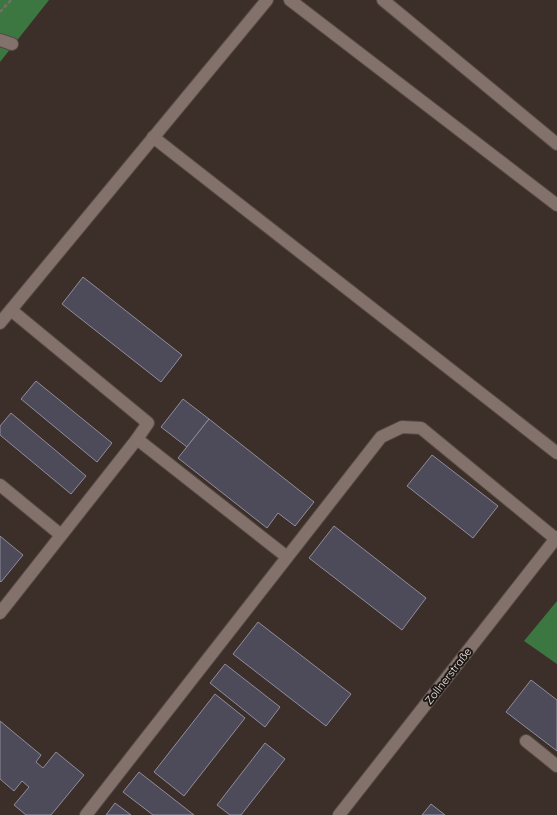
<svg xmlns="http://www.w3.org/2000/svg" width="557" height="815" font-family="Quicksand,sans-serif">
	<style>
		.forest { fill: #3c7742 }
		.building { fill: #4d4b59; stroke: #908d9d }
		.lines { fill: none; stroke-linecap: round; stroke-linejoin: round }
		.minor-casing { stroke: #564a45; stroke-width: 14 }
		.path { stroke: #796d67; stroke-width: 2.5; stroke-dasharray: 4 2; stroke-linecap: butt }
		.minor { stroke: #83726b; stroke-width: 12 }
		.labels { text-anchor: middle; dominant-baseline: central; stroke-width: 4; stroke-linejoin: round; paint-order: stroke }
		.street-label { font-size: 11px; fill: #f9efeb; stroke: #1e1815 }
	</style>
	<rect width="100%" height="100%" fill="#3c2e28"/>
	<g class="forest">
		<path d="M 0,0 L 49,0 L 0,62 Z"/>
		<path d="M 557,601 L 557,664 L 524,641 Z"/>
	</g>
	<g class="building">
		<path d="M 83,277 L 182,355 L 161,382 L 62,304 Z"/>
		<path d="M 36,381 L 112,443 L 97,462 L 21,399 Z"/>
		<path d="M 183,399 L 209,419 L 187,447 L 161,427 Z"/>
		<path d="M 11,413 L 86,476 L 71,494 L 0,435 L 0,426 Z"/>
		<path d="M 209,419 L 314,502 L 295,526 L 278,513 L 267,528 L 178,458 Z"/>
		<path d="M 432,455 L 498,506 L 473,538 L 407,486 Z"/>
		<path d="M 334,526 L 426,598 L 402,630 L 309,558 Z"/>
		<path d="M 0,536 L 23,555 L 1,582 L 0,581 Z"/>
		<path d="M 258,622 L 351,694 L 326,726 L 233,654 Z"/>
		<path d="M 225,664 L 280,707 L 265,727 L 210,683 Z"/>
		<path d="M 531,680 L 557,700 L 557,751 L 506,712 Z"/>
		<path d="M 215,694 L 245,718 L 184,796 L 154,772 Z"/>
		<path d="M 0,721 L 41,755 L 36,762 L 43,768 L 56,752 L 84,775 L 51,815 L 26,815 L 14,805 L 29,787 L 22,781 L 14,791 L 0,779 Z"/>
		<path d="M 265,743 L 285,759 L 241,815 L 230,815 L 217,805 Z"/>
		<path d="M 139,772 L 194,815 L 153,815 L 123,792 Z"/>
		<path d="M 115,803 L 131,815 L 106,815 Z"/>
		<path d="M 431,804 L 445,815 L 422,815 Z"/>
	</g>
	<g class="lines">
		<g class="minor-casing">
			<g id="minor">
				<path d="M 290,0 L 557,205"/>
				<path d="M 383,0 L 557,144"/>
				<path d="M 0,40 L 12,44"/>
				<path d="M 153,137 L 557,453"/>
				<path d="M 11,310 L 148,423 L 137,439"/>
				<path d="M 0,323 L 267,0"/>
				<path d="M 0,485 L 61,535"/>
				<path d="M 0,613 L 137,439 L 287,557"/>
				<path d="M 526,741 L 557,766"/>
				<path d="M 86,815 L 381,437 L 402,427 L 421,428 L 556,539"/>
				<path d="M 339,815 L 557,537"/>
			</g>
		</g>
		<path class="path" d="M 0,12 L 11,0"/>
		<use href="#minor" class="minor"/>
	</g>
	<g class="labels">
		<g class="street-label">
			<text transform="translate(448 676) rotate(-52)">Zollnerstraße</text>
		</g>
	</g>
</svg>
